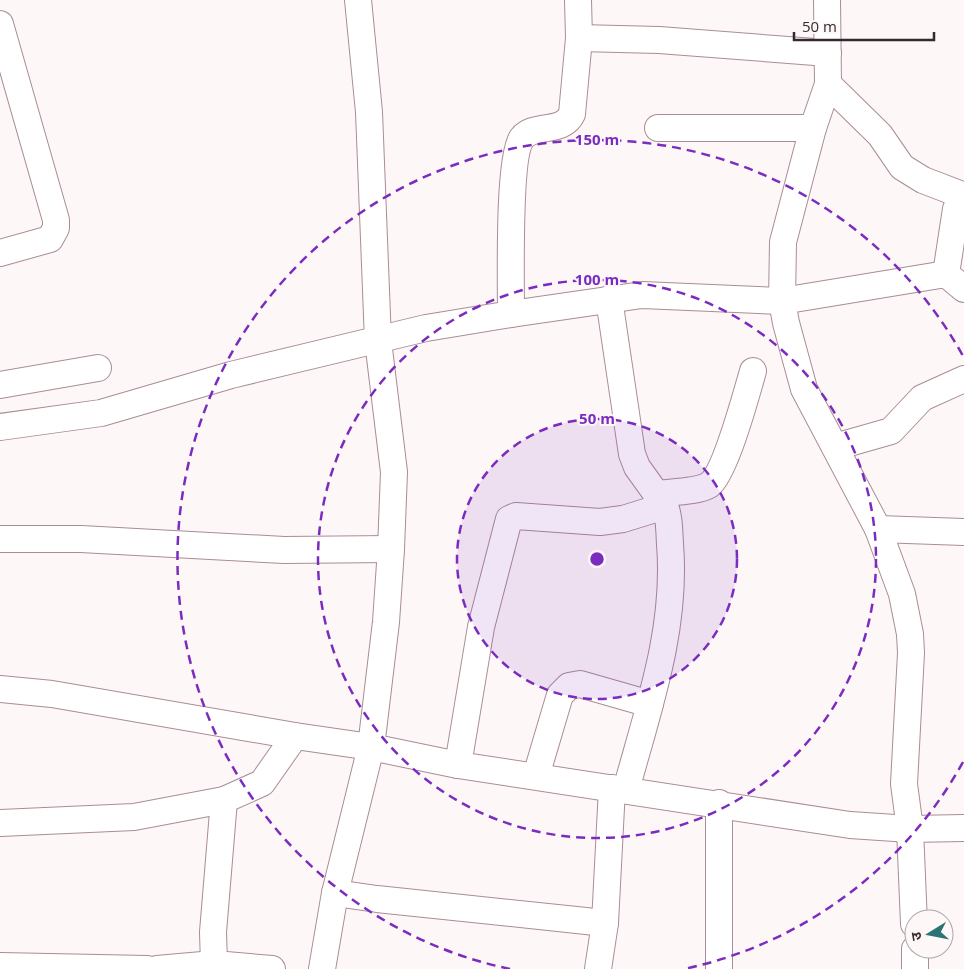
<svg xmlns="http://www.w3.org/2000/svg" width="964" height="969" font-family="'Open Sans','Noto Sans Devanagari',sans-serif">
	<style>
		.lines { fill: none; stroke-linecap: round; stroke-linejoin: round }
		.minor-casing { stroke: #a98d95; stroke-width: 28 }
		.minor { stroke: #fff; stroke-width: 26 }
		.ring { fill: none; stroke: #7b2cbf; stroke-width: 2.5; stroke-dasharray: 9 6 }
		.centre { fill: #7b2cbf; stroke: #fdf7f8; stroke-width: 2.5 }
		.ring-label { font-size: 15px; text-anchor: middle; font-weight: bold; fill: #7b2cbf; stroke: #fdf7f8; stroke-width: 4; stroke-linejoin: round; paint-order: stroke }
	</style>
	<rect width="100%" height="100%" fill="#fdf7f8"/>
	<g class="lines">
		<g class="minor-casing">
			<g id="minor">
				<path d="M 827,0 L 828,84 L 813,128 L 783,242 L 782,301 L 786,323 L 804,389 L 878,529 L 902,594 L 910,634 L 911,653 L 904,784 L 910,829 L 914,924"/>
				<path d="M 0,24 L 56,220 L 56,228 L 50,239 L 0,253"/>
				<path d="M 579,38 L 659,40 L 828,53"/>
				<path d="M 828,84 L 880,135 L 902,167 L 923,180 L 962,195 L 956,209 L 946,274 L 964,289"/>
				<path d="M 658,128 L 813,128"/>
				<path d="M 609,299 L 632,454 L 637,467 L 665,506"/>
				<path d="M 511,314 C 511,284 508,156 522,138 C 534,123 563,134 572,114 L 579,38 L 578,0"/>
				<path d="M 0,385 L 98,368"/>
				<path d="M 0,427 L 101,413 L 231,375 L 426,328 L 511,314 L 642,295 L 782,301 L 946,274"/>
				<path d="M 835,447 L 891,431 L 922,398 L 964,379"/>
				<path d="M 656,494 C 669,492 698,492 709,485 C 725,474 747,392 753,371"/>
				<path d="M 878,529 L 964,532"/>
				<path d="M 0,539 L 81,539 L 284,550 L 391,549"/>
				<path d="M 0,689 L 52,694 L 295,736 L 371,747 L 458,765 L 850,825 L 910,829 L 964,828"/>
				<path d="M 458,765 L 481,627 L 509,519 L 516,516 L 600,522 L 623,519 L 665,506 C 670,518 669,531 670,544 C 677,629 648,709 626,790"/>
				<path d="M 536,776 L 560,695 L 569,686 L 580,684 L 650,704"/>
				<path d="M 0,823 L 134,817 L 224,800 L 262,783 L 295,736"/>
				<path d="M 335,893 L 377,899 L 605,923"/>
				<path d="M 915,949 L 915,969"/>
				<path d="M 214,964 L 213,932 L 224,800"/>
				<path d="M 0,966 L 147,969"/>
				<path d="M 157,969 L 214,964 L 272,969"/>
				<path d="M 322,969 L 335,893 L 371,747 L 386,622 L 391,549 L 394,472 L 378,341 L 369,112 L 358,0"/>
				<path d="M 598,969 L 605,923 L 612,788"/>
				<path d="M 719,969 L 719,803"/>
			</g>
		</g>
		<use href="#minor" class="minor"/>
	</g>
	<circle cx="597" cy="559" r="140" fill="#7b2cbf" fill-opacity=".12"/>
	<g class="ring">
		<circle cx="597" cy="559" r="140"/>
		<circle cx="597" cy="559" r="279"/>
		<path d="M963 762A419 419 0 0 1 684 969M510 969A419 419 0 1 1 963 356"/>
	</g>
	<circle cx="597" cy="559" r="8" class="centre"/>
	<g class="ring-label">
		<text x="597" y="145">150 m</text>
		<text x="597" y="285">100 m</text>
		<text x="597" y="424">50 m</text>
	</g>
	<g transform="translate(929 934) rotate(260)"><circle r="24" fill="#fdf7f8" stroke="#ada5a7"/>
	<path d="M0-4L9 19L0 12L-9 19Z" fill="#2a7473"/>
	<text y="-8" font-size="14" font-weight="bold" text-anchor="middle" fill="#35292d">उ</text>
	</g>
	<path d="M794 32v8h140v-8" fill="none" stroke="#35292d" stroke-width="2.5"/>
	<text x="802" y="32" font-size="15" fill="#35292d" stroke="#fdf7f8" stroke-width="4" paint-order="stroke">50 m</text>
</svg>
